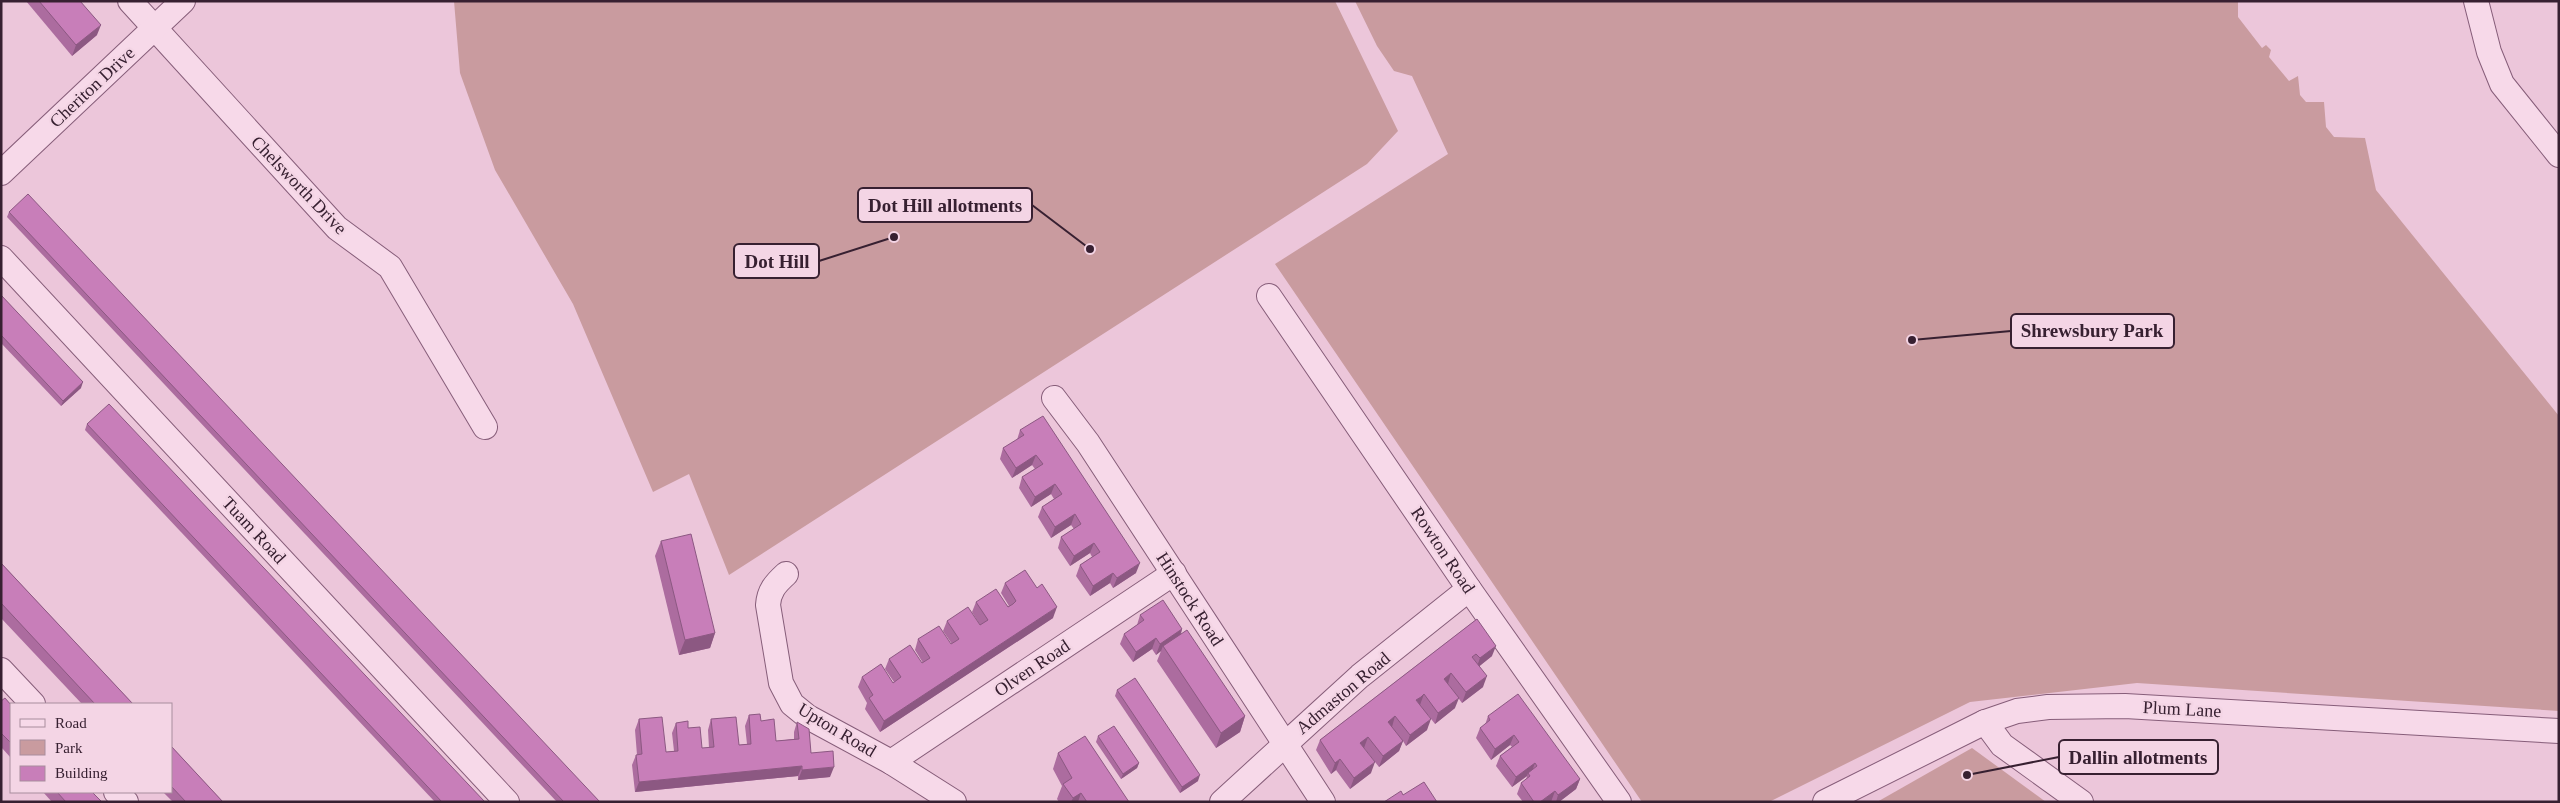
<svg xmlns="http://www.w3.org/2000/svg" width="2560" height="803" font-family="Georgia,serif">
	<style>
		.green { fill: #c99b9f }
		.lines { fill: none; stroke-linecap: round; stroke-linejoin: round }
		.minor-casing { stroke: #865d79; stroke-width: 26 }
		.minor { stroke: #f7d9e9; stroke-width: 24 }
		.wall { fill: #ac6c9f }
		.shaded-wall { fill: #8c5882 }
		.building { fill: #c87eb9; stroke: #8c5882 }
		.labels { text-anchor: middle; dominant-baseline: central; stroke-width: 5; stroke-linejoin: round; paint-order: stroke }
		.street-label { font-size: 18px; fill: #372031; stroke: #f4d5e5 }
		.leader { fill: none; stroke: #372031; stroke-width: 2 }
		.callout-dot { fill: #372031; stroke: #f4d5e5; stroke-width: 2 }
		.callout { fill: #f4d5e5; stroke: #372031; stroke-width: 2 }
		.callout-label { font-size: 19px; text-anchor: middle; font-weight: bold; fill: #372031 }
	</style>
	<rect width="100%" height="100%" fill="#ecc6da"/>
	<g class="green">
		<path d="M 454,1 L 1335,1 L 1398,131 L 1367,164 L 729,575 L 689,474 L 653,492 L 573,304 L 495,170 L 460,73 Z"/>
		<path d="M 1355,1 L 2238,1 L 2238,17 L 2262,48 L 2266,45 L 2271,50 L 2269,57 L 2289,81 L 2298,76 L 2300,95 L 2306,102 L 2324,102 L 2326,127 L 2334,137 L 2365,138 L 2376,190 L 2559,416 L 2559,711 L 2137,683 L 1970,702 L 1769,802 L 1642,802 L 1275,264 L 1448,154 L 1412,76 L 1394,71 L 1377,46 Z"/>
		<path d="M 1972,748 L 2046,802 L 1877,802 Z"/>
	</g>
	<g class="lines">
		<g class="minor-casing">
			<g id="minor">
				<path d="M 130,1 L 337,228 L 390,267 L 485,427"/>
				<path d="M 2476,1 L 2489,52 L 2502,84 L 2559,155"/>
				<path d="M 1,173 L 183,1"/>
				<path d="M 1,258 L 507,802"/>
				<path d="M 1269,296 L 1469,589 L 1619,802"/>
				<path d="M 1054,398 L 1088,443 L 1323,802"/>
				<path d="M 786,574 C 775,584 769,591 768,605 L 781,683 L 792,704 L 808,717 L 891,762 L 954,802"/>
				<path d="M 1,670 L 33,704"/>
				<path d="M 1985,722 L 2002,745 L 2081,802"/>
				<path d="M 891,762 L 1174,573"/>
				<path d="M 116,792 L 126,802"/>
				<path d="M 1222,802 L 1360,676 L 1469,589"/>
				<path d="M 1825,802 L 1985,722 L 2017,711 L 2048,707 L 2125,706 L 2559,731"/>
			</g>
		</g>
		<use href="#minor" class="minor"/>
	</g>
	<g class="wall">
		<path d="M 26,1 L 80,1 L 97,35 L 72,56 Z"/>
		<path d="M 9,212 L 600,802 L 557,802 L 7,217 Z"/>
		<path d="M 1,295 L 81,388 L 61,406 L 1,343 Z"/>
		<path d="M 87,424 L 485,802 L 435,802 L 85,430 Z"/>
		<path d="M 1020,430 L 1136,573 L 1113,588 L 1110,583 L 1090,596 L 1076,576 L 1080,565 L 1092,557 L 1090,553 L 1070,566 L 1058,548 L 1061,537 L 1074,529 L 1071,525 L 1051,538 L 1038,517 L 1042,507 L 1054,499 L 1051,494 L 1031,507 L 1019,488 L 1022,477 L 1035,469 L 1032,465 L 1012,478 L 1000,459 L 1003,448 L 1017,440 Z"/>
		<path d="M 661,541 L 715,633 L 710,648 L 679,655 L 655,556 Z"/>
		<path d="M 1,563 L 133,704 L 82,704 L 1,618 Z"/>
		<path d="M 1005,583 L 1053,618 L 880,732 L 865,709 L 867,703 L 858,687 L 862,677 L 893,683 L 894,682 L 885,669 L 889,659 L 922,663 L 923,663 L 915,650 L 918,639 L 951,644 L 952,644 L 943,631 L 947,621 L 980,625 L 972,612 L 976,602 L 1009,606 L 1001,593 Z"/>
		<path d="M 1140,615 L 1182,629 L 1181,634 L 1245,716 L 1240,732 L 1216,748 L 1157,661 L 1161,651 L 1156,655 L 1152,649 L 1133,662 L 1120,644 L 1124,634 L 1137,625 Z"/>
		<path d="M 1477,619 L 1492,656 L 1479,666 L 1483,687 L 1462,703 L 1448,684 L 1455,708 L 1435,724 L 1428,715 L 1427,730 L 1406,746 L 1403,741 L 1399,751 L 1379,767 L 1364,748 L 1371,773 L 1350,789 L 1336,770 L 1331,774 L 1316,750 L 1320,740 Z"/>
		<path d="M 1117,690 L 1198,781 L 1180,793 L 1115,696 Z"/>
		<path d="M 1,701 L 11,705 L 11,758 L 1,747 Z"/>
		<path d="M 749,715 L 761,721 L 776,741 L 794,739 L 794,732 L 797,722 L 811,753 L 830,777 L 798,780 L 798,776 L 635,792 L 632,765 L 636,755 L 637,755 L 635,730 L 639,719 L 666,752 L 674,751 L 672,733 L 676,723 L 688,728 L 702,748 L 709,748 L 708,730 L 711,719 L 739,745 L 747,744 L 745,726 Z"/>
		<path d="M 1488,716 L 1580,779 L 1576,789 L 1559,802 L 1523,802 L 1517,794 L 1521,783 L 1526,780 L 1527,776 L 1512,787 L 1496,766 L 1500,756 L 1512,747 L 1510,745 L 1491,760 L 1476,738 L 1480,728 L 1485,725 Z"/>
		<path d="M 1098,736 L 1139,763 L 1137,768 L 1121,779 L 1096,742 Z"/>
		<path d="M 171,746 L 223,802 L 173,802 L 163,792 L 171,792 Z"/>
		<path d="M 1058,753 L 1129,802 L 1059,802 L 1057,799 L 1062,786 L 1053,769 Z"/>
		<path d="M 43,792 L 92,792 L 102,802 L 52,802 Z"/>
	</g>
	<g class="shaded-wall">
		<path d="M 101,25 L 97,35 L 72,56 L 76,45 Z"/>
		<path d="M 83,382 L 81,388 L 61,406 L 63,401 Z"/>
		<path d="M 1036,455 L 1032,465 L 1012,478 L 1016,468 Z"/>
		<path d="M 1055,484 L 1051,494 L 1031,507 L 1035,497 Z"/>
		<path d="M 1075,514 L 1071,525 L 1051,538 L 1055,527 Z"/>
		<path d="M 1094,543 L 1090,553 L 1070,566 L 1074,556 Z"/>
		<path d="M 1140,563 L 1136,573 L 1113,588 L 1117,578 Z"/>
		<path d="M 1113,573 L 1110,583 L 1090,596 L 1093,586 Z"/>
		<path d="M 1057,607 L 1053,618 L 880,732 L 884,721 Z"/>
		<path d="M 1182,629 L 1179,639 L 1163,646 L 1161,651 L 1156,655 L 1160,644 Z"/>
		<path d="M 715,633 L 710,648 L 679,655 L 685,640 Z"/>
		<path d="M 1156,638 L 1152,649 L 1133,662 L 1136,652 Z"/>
		<path d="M 1496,646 L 1492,656 L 1476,669 L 1480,658 Z"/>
		<path d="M 1451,673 L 1448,684 L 1444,679 Z"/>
		<path d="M 1487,676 L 1483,687 L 1462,703 L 1466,692 Z"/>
		<path d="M 1424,694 L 1420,705 L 1416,700 Z"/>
		<path d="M 1459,698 L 1455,708 L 1435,724 L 1438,713 Z"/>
		<path d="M 1245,716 L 1240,732 L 1216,748 L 1221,733 Z"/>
		<path d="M 1395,716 L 1392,727 L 1388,722 Z"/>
		<path d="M 1431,719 L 1427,730 L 1406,746 L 1410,735 Z"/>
		<path d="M 1514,735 L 1510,745 L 1491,760 L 1495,749 Z"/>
		<path d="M 1368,737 L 1364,748 L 1360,743 Z"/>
		<path d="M 1403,741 L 1399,751 L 1379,767 L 1383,756 Z"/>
		<path d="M 1340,759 L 1336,770 L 1331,774 L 1335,763 Z"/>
		<path d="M 1375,762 L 1371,773 L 1350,789 L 1354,778 Z"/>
		<path d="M 1139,763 L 1137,768 L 1121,779 L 1123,774 Z"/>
		<path d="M 1535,763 L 1531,774 L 1528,773 L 1527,776 L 1512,787 L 1516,777 Z"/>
		<path d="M 802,766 L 798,776 L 635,792 L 639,782 Z"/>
		<path d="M 834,767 L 830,777 L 798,780 L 802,770 Z"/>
		<path d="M 1200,775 L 1198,781 L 1180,793 L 1182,787 Z"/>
		<path d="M 1580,779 L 1576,789 L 1559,802 L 1556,802 L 1558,795 Z"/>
		<path d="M 1555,791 L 1551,802 L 1540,802 Z"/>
		<path d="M 1081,793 L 1078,802 L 1071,802 L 1073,798 Z"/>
	</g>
	<g class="building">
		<path d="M 39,1 L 80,1 L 101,25 L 76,45 Z"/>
		<path d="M 28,194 L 600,802 L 564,802 L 9,212 Z"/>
		<path d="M 1,295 L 83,382 L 63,401 L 1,335 Z"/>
		<path d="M 109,404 L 485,802 L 442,802 L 87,424 Z"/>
		<path d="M 1043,416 L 1140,563 L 1117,578 L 1113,573 L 1093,586 L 1080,565 L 1100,552 L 1094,543 L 1074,556 L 1061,537 L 1081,524 L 1075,514 L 1055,527 L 1042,507 L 1062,494 L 1055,484 L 1035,497 L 1022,477 L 1043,464 L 1036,455 L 1016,468 L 1003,448 L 1024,435 L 1020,430 Z"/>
		<path d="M 691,534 L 715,633 L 685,640 L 661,541 Z"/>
		<path d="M 1,563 L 133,704 L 95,704 L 1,603 Z"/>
		<path d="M 1025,570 L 1037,588 L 1042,584 L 1057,607 L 884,721 L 869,698 L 873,695 L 862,677 L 881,664 L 893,683 L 901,677 L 889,659 L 910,645 L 922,663 L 930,658 L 918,639 L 939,626 L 951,644 L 956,641 L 959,639 L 947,621 L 968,607 L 980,625 L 988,620 L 976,602 L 996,589 L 1008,607 L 1013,604 L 1016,601 L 1005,583 Z"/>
		<path d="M 1163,600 L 1182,629 L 1160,644 L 1156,638 L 1136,652 L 1124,634 L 1144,620 L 1140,615 Z"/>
		<path d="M 1477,619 L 1496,646 L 1480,658 L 1476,654 L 1472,657 L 1487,676 L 1466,692 L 1451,673 L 1444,679 L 1459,698 L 1438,713 L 1424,694 L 1421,697 L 1416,700 L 1431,719 L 1410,735 L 1395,716 L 1388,722 L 1403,741 L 1383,756 L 1368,737 L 1360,743 L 1375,762 L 1354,778 L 1340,759 L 1335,763 L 1320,740 Z"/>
		<path d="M 1187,630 L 1245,716 L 1221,733 L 1163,646 Z"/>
		<path d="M 1135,678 L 1200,775 L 1182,787 L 1117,690 Z"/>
		<path d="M 1518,694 L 1580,779 L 1558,795 L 1555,791 L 1540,802 L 1534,802 L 1521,783 L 1530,776 L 1528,773 L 1537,766 L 1535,763 L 1516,777 L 1500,756 L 1519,742 L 1514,735 L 1495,749 L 1480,728 L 1490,720 L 1488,716 Z"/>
		<path d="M 5,698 L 11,705 L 11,743 L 1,733 L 1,701 Z"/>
		<path d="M 760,714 L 761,721 L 774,719 L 776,741 L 799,739 L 797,722 L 809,729 L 811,753 L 833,751 L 834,767 L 802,770 L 802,766 L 639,782 L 636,755 L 642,754 L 639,719 L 662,717 L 666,752 L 678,751 L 676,723 L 688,721 L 688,728 L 700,727 L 702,748 L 714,747 L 711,719 L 736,717 L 739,745 L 751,744 L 749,715 Z"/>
		<path d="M 1114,726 L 1139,763 L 1123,774 L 1098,736 Z"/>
		<path d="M 1085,736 L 1129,802 L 1087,802 L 1081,793 L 1073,798 L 1063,784 L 1072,778 L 1058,753 Z"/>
		<path d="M 171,746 L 223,802 L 186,802 L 171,786 Z"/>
		<path d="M 1424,782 L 1437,802 L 1384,802 L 1401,791 L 1403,795 Z"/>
		<path d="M 57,792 L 92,792 L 102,802 L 66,802 Z"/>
	</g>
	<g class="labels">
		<g class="street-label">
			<text transform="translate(92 87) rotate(-43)">Cheriton Drive</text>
			<text transform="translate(299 185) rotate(46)">Chelsworth Drive</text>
			<text transform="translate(254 530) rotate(47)">Tuam Road</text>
			<text transform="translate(1443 550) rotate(56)">Rowton Road</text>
			<text transform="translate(1190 599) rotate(57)">Hinstock Road</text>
			<text transform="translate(1032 668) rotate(-34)">Olven Road</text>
			<text transform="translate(1343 693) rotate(-40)">Admaston Road</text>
			<text transform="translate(2182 709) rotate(3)">Plum Lane</text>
			<text transform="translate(837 730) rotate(31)">Upton Road</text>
		</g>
	</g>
	<path class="leader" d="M1090 249L1032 205M894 237L819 261M1912 340L2011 331M1967 775L2059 757"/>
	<g class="callout-dot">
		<circle cx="1090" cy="249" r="5"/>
		<circle cx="894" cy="237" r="5"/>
		<circle cx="1912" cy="340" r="5"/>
		<circle cx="1967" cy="775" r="5"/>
	</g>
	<g class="callout">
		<rect x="858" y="188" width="174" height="34" rx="5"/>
		<rect x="734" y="244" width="85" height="34" rx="5"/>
		<rect x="2011" y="314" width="163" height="34" rx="5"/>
		<rect x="2059" y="740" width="159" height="34" rx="5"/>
	</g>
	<g class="callout-label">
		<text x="945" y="212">Dot Hill allotments</text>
		<text x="777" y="268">Dot Hill</text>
		<text x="2092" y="337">Shrewsbury Park</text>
		<text x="2138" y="764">Dallin allotments</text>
	</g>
	<rect width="2560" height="803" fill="none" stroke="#372031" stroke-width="5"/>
	<rect x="10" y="703" width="162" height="90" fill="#f4d5e5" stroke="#a88d9d"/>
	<rect x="20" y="719" width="25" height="8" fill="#f7d9e9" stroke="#a88d9d"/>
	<text x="55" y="728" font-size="15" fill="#372031">Road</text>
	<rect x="20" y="740" width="25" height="15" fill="#c99b9f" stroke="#a88d9d"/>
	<text x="55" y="753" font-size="15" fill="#372031">Park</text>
	<rect x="20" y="766" width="25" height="15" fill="#c87eb9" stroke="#a88d9d"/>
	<text x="55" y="778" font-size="15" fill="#372031">Building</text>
</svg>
